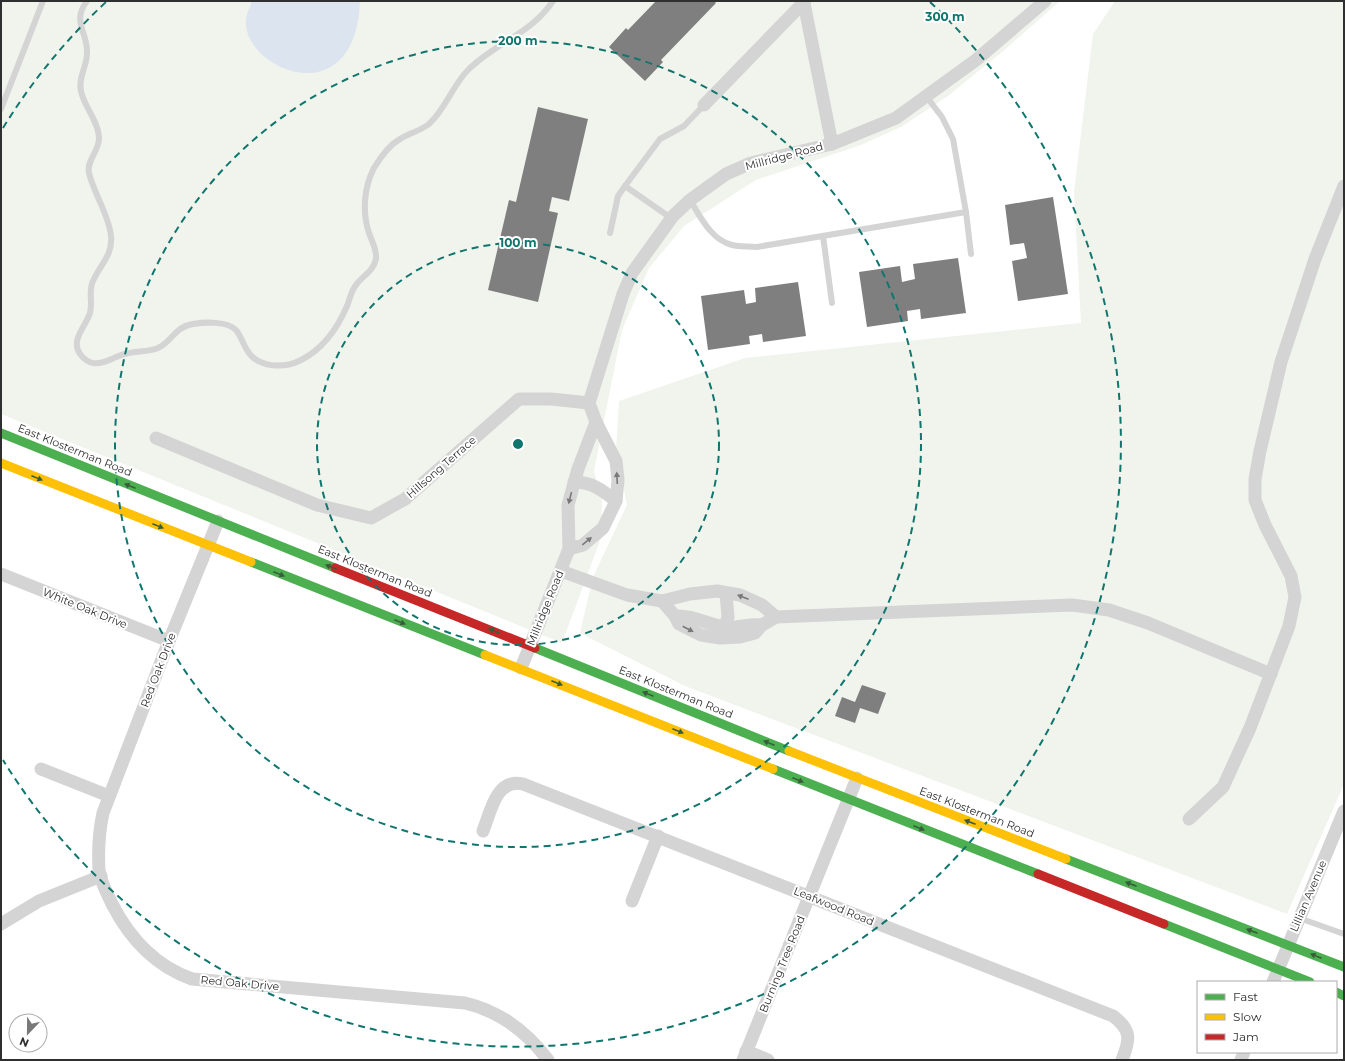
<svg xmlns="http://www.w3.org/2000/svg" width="1345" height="1061" font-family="Montserrat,sans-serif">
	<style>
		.green { fill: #f0f4ed }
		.water { fill: #dce4ef }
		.building { fill: #7f7f7f }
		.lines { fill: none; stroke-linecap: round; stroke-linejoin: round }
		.lane { stroke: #d4d4d4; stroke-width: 6 }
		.street { stroke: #d4d4d4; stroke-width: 13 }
		.fast { stroke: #4caf50; stroke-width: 9 }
		.slow { stroke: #ffc107; stroke-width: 9 }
		.jam { stroke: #c62828; stroke-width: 9 }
		.oneway { fill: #395c3b }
		.oneway2 { fill: #797979 }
		.ring { fill: none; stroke: #0f766e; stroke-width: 2; stroke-dasharray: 7 5 }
		.labels { text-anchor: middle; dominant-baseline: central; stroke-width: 4; stroke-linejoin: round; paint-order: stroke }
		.street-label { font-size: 11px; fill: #2f2f2f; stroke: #fff }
		.centre { fill: #0f766e; stroke: #fff; stroke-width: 2 }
		.ring-label { font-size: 12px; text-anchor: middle; font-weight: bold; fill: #0f766e; stroke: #fff; stroke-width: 4; stroke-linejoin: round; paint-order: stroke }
	</style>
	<rect width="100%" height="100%" fill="#fff"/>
	<g class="green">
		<path d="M 1,1 L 1060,1 L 1002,52 L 948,96 L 901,127 L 861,145 L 756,180 L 684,226 L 649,268 L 622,330 L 594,471 L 602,499 L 601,538 L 562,643 L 1,414 Z"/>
		<path d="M 1115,1 L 1344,1 L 1344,784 L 1287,914 L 685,686 L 580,633 L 593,577 L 627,505 L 616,450 L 619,401 L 745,358 L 1081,323 L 1074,192 L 1093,34 Z"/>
	</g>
	<path class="water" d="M 252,1 L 360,1 C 355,127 224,60 249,9 C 251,6 250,4 252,1 Z"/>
	<g class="building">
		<path d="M 656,1 L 714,1 L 716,3 L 661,60 L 663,62 L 645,81 L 609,47 L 626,28 L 628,30 Z"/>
		<path d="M 538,107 L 588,119 L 569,201 L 552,197 L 549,211 L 558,213 L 538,302 L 488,290 L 509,200 L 516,202 Z"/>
		<path d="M 1053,197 L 1068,294 L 1018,301 L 1012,261 L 1027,258 L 1024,243 L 1010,245 L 1005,205 Z"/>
		<path d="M 958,258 L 966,313 L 921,319 L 920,309 L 907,311 L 908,321 L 867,327 L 859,272 L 900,266 L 902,282 L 915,279 L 913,264 Z"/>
		<path d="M 798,282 L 806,336 L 763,342 L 762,334 L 749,336 L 750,344 L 708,350 L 701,296 L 744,290 L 746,304 L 756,302 L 755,288 Z"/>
		<path d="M 862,685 L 886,693 L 878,714 L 860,708 L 855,723 L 835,716 L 842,697 L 855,702 Z"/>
	</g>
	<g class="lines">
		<g class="lane">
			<path d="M 87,1 C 71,22 88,32 87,53 C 87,67 78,77 81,91 C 84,107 98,120 99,137 C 100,150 86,161 89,173 C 94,194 109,215 111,236 C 113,255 100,265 93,281 C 88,291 93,302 90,313 C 86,326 70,340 80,354 C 83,358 88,362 93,363 C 104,365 115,356 125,354 C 136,351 148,352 158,348 C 173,341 174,327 193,324 C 205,322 227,321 236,330 C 241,336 243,344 247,350 C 257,368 284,369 301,360 C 323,349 338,327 347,306 C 350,299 351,291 356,285 C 362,276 373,272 376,259 C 377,249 372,242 369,233 C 362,212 364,187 374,168 C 380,158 389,145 400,139 C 410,133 420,131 429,124 C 446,109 452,86 468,70 C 496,42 530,35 553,1"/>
			<path d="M 1,109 L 43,1"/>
			<path d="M 625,186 L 660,139 L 684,126 L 704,105"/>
			<path d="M 690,200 C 700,216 711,240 732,245 C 739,247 749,246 757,247 L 966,212 L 953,139 L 942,117 L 926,96"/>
			<path d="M 966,212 L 971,254"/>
			<path d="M 610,233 L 618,196 L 625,186 L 671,218"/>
			<path d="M 823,236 L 832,303"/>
			<path d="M 1299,918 L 1344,934"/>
		</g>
		<g class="street">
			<path d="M 804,3 L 832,144"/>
			<path d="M 704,105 L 805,1"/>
			<path d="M 156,438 L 317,505 L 371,518 L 405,499 L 519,399 L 551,399 L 589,403"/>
			<path d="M 574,482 C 592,482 602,490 616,501"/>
			<path d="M 218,521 L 169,641 L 103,813 C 99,831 98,851 99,870 C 101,883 107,893 112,904 C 130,939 155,966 192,979 L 465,1003 C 499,1011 527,1032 548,1060"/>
			<path d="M 569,549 L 583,545 L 603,528 L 616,501 L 618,480 L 616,461 L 596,422 L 589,403 L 623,294 L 632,273 L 673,216 L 690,200 L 726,174 L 751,163 L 832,144 L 896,118 L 976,60 L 1045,1"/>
			<path d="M 561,571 L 627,595 L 662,601 L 690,594 L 717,591 L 740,595 L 762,605 L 776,617"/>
			<path d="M 1,574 L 169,641"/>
			<path d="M 662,601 L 675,616 L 679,624 L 701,635 L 720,638 L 740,637 L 755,633 L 762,625 L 776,617 L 1072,605 L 1109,610 L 1148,623 L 1271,674"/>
			<path d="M 675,616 C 692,615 707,624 724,627 C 737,629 749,623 762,625"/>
			<path d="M 722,635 L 728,617 L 726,593"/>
			<path d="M 521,668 L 569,549 L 568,505 L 578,469 L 596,422"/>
			<path d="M 41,769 L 109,796"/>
			<path d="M 1189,819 L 1223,787 L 1250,728 L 1289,626 L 1295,597 L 1291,576 L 1265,525 L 1255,500 L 1255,479 L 1260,451 L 1281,362 L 1315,259 L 1344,186"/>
			<path d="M 483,831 C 491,811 496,778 523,784 L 1113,1016 C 1132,1030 1130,1040 1122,1060"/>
			<path d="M 632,901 L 658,836"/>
			<path d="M 1,924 L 39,901 L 101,876"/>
			<path d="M 1273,982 L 1344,811"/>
			<path d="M 746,1051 L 768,1060"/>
			<path d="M 743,1060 L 857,778"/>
			<path d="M 1241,1060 L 1244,1052"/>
		</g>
		<g class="fast">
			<path d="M 1,433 L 335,568"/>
			<path d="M 251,562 L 485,655"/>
			<path d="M 535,648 L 789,751"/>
			<path d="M 773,769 L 1038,874"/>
			<path d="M 1066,859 L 1344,967"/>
			<path d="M 1164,924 L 1310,982"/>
			<path d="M 1336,992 L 1344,996"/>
		</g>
		<g class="slow">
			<path d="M 1,463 L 251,562"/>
			<path d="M 485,655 L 773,769"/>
			<path d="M 789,751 L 1066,859"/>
		</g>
		<g class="jam">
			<path d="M 335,568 L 535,648"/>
			<path d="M 1038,874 L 1164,924"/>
		</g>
	</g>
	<defs><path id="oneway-solid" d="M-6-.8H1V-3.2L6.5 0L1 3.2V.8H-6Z"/></defs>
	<g class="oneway">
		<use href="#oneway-solid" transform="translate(37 478) rotate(22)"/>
		<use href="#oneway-solid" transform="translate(130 486) rotate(-158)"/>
		<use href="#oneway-solid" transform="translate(158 526) rotate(22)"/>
		<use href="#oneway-solid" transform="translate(331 567) rotate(-158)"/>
		<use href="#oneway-solid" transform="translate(279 574) rotate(22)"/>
		<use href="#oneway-solid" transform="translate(400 622) rotate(22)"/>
		<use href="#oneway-solid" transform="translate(494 631) rotate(-158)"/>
		<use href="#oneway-solid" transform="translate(557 683) rotate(22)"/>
		<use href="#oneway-solid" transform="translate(648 694) rotate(-158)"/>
		<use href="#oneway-solid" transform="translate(678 731) rotate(22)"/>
		<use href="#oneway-solid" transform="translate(769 743) rotate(-158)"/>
		<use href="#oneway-solid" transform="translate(798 780) rotate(22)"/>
		<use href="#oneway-solid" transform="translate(970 822) rotate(-159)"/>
		<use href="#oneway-solid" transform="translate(919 828) rotate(22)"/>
		<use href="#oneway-solid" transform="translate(1131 884) rotate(-159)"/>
		<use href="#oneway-solid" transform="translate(1252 931) rotate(-159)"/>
		<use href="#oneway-solid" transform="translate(1316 956) rotate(-158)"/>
	</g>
	<g class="oneway2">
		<use href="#oneway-solid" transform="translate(617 478) rotate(-93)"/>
		<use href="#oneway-solid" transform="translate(570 498) rotate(104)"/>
		<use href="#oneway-solid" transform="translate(587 541) rotate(-39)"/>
		<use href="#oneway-solid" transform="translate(743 597) rotate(-159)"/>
		<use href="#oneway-solid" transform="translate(688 629) rotate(28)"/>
	</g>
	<g class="ring">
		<circle cx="518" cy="444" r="201"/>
		<circle cx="518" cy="444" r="403"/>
		<path d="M3 128A604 604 0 0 1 106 2M930 2A604 604 0 1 1 3 760"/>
	</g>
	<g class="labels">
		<g class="street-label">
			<text transform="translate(784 156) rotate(-15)">Millridge Road</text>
			<text transform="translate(75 450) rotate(22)">East Klosterman Road</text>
			<text transform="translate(441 467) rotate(-41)">Hillsong Terrace</text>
			<text transform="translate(375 571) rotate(22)">East Klosterman Road</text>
			<text transform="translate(85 608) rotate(22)">White Oak Drive</text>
			<text transform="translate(545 608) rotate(-68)">Millridge Road</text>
			<text transform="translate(158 670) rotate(-69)">Red Oak Drive</text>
			<text transform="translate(676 692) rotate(22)">East Klosterman Road</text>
			<text transform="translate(977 812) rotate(21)">East Klosterman Road</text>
			<text transform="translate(1308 896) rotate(-67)">Lillian Avenue</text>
			<text transform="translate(834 906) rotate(22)">Leafwood Road</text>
			<text transform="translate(782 964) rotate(-68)">Burning Tree Road</text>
			<text transform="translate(240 983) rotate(5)">Red Oak Drive</text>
		</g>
	</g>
	<circle cx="518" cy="444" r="6" class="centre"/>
	<g class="ring-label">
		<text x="945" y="21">300 m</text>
		<text x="518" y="45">200 m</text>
		<text x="518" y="247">100 m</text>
	</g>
	<rect width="1345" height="1061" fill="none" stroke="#2f2f2f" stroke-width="4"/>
	<rect x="1197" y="981" width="140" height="72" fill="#ffffff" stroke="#acacac"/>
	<rect x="1205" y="994" width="20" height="6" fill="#4caf50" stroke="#acacac"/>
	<text x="1233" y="1001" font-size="12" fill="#2f2f2f">Fast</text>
	<rect x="1205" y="1014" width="20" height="6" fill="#ffc107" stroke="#acacac"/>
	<text x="1233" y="1021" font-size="12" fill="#2f2f2f">Slow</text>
	<rect x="1205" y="1034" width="20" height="6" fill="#c62828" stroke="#acacac"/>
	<text x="1233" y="1041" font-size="12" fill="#2f2f2f">Jam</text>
	<g transform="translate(28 1033) rotate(202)"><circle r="19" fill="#ffffff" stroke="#acacac"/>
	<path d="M0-3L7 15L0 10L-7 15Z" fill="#787878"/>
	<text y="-6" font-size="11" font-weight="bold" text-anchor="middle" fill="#2f2f2f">N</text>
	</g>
</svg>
